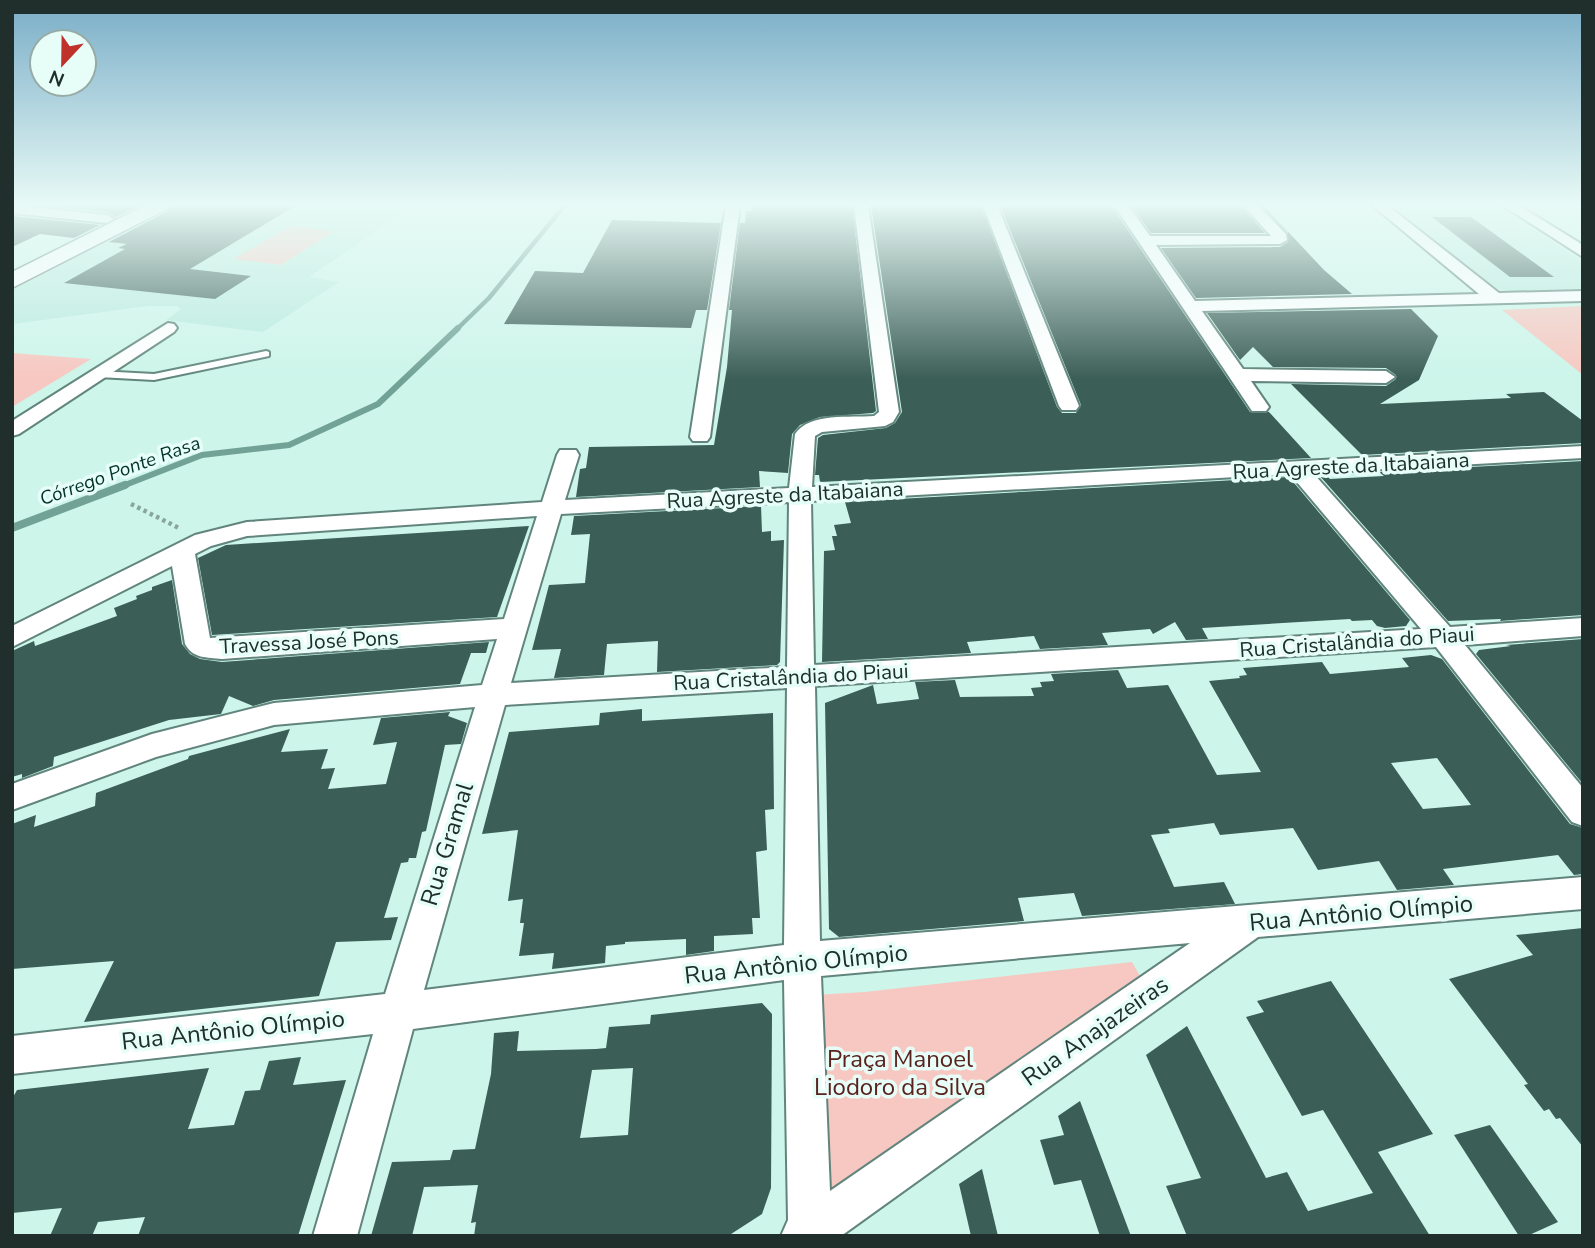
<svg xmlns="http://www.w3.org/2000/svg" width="1595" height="1248" font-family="'Nunito Sans',sans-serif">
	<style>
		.built { fill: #baebde }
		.green { fill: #f7c8c1 }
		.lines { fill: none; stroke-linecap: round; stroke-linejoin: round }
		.stream-far2 { stroke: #72a296; stroke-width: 4.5 }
		.stream-far1 { stroke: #72a296; stroke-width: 6 }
		.stream { stroke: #72a296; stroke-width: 8 }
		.building { fill: #3b5e56; fill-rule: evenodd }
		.lane-casing { stroke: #61857c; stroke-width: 4 }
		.street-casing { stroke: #61857c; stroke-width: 4 }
		.secondary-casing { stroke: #61857c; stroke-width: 3 }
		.path { stroke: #88a69e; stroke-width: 4.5; stroke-dasharray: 3.5 3.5; stroke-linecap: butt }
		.lane { fill: #fff; fill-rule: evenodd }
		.street { fill: #fff; fill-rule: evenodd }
		.secondary { fill: #fff; fill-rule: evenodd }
		.labels { text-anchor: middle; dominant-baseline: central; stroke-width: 7; stroke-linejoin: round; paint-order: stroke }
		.far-water-label { font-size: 19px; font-style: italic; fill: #03332a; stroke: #e7fef8 }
		.street-label { font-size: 21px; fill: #202f2b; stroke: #e7fef8 }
		.near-street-label { font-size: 24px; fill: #202f2b; stroke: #e7fef8 }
		.near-park-label { font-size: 24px; fill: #5b221d; stroke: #e7fef8 }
	</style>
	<rect width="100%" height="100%" fill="#cdf5ea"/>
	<g class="built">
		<path d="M 174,205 L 415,205 L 309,277 L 339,282 L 263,332 L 166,320 L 181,309 L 177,306 L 149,306 L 12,324 L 12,288 Z"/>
		<path d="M 1391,205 L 1498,205 L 1583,262 L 1583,291 L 1512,292 L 1494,288 Z"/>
	</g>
	<g class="green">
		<path d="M 290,226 L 334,231 L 281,265 L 234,259 Z"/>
		<path d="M 1583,306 L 1583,375 L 1502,310 Z"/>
		<path d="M 12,353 L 91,359 L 12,407 Z"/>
		<path d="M 1132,962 L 1151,996 L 831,1236 L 814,995 L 865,992 Z"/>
	</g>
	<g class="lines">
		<path class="stream-far2" d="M 456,330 L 489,298 L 565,205"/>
		<path class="stream-far1" d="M 120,487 L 202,455 L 289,445 L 378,404 L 458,328"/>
		<path class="stream" d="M 12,528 L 125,485"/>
	</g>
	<g class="building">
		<path d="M 34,205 L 141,205 L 116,217 L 107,212 Z"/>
		<path d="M 173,205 L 297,205 L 190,269 L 251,276 L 215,299 L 64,283 L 125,249 L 118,248 L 127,244 L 109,242 L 168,211 Z"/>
		<path d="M 752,205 L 852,205 L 876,411 L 873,413 L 820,417 L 800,425 L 792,434 L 788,473 L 759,471 L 760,487 L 576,497 L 580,469 L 586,468 L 589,447 L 714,445 L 727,367 L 732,310 L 729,310 L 740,223 L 745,223 L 746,211 L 751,211 Z"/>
		<path d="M 871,205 L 981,205 L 1057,407 L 1062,413 L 1076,413 L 1081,405 L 1000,205 L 1111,205 L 1250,412 L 1269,412 L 1311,458 L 820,482 L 819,475 L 815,475 L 818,438 L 823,435 L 886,428 L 895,423 L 902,412 Z"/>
		<path d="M 1131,205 L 1240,205 L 1265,233 L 1151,233 Z"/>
		<path d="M 1261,205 L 1263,205 L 1324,270 L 1352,294 L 1196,298 L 1161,248 L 1280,247 L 1288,242 L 1288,232 Z"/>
		<path d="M 12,216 L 100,225 L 74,238 L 40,234 L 12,247 Z"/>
		<path d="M 1432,217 L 1471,217 L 1554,277 L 1510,277 Z"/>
		<path d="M 612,220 L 721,223 L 707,310 L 696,310 L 691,328 L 504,324 L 535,271 L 583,273 Z"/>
		<path d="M 1411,309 L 1438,336 L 1419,380 L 1380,404 L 1511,398 L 1506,394 L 1544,392 L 1583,421 L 1583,443 L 1362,455 L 1291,384 L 1386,386 L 1396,379 L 1396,375 L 1386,368 L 1273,367 L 1253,347 L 1240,360 L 1207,313 Z"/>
		<path d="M 1583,461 L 1583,615 L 1500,621 L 1501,619 L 1448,621 L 1319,475 L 1326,475 L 1330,479 L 1384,476 L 1379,472 Z"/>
		<path d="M 1289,477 L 1410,620 L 1406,626 L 1385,628 L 1377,626 L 1372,620 L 1352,621 L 1350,619 L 1202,628 L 1208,639 L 1186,640 L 1175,622 L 1153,634 L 1150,629 L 1102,633 L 1108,645 L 1040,649 L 1034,636 L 967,642 L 971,653 L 822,662 L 824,551 L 835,550 L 832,536 L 837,536 L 834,525 L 851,523 L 845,502 Z"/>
		<path d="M 761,506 L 762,532 L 771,531 L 771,541 L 784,540 L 780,662 L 777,665 L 657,672 L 658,641 L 607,644 L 604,675 L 554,678 L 561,649 L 532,650 L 549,585 L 585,583 L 590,534 L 571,535 L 574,516 Z"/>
		<path d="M 529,526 L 497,617 L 212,635 L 198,558 L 226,545 Z"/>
		<path d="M 172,580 L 182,644 L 190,654 L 200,659 L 222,662 L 489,642 L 486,653 L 471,653 L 460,684 L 274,700 L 253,706 L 229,696 L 221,714 L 169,720 L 54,757 L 53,766 L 22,778 L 22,774 L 12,777 L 12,651 L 34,641 L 35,646 L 117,616 L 114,608 L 137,599 L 136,596 L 152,590 L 152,587 Z"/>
		<path d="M 1583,639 L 1583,784 L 1476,654 L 1479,650 L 1511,646 L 1506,645 Z"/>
		<path d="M 1431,655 L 1442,659 L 1570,824 L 1583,828 L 1583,874 L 1574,875 L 1558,855 L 1443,869 L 1454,885 L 1397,890 L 1379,861 L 1318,870 L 1293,828 L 1220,835 L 1214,823 L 1168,829 L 1170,833 L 1151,835 L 1174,887 L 1224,882 L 1235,904 L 1082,916 L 1074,893 L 1018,898 L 1024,921 L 839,937 L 829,929 L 825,703 L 873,685 L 877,704 L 919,699 L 915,682 L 955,680 L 960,697 L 1034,696 L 1031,688 L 1042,687 L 1040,682 L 1054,681 L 1051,674 L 1118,670 L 1127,688 L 1168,685 L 1217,775 L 1261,772 L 1209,681 L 1240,678 L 1239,676 L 1247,675 L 1243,668 L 1322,662 L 1330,674 L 1409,667 L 1402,658 ZM 1437,758 L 1471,805 L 1423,809 L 1391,763 Z"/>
		<path d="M 642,709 L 642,721 L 773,713 L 774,809 L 765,810 L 767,850 L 756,852 L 760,918 L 752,918 L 753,934 L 714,936 L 714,951 L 686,955 L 686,939 L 625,942 L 625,944 L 606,946 L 605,963 L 552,969 L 554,953 L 519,956 L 524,923 L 520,923 L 523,899 L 508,901 L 518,830 L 482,834 L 509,732 L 599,725 L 600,713 Z"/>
		<path d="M 450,712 L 448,716 L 467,723 L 461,744 L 445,745 L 426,831 L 422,832 L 416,858 L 409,858 L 408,862 L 401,863 L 384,918 L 398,917 L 391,940 L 336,942 L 319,996 L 84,1022 L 114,961 L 12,969 L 12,824 L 36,815 L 34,827 L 95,806 L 96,793 L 188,759 L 189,756 L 290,729 L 281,752 L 328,749 L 321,769 L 335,768 L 328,789 L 386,784 L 397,742 L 373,745 L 381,718 Z"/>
		<path d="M 1583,928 L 1583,1147 L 1560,1118 L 1556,1119 L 1549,1109 L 1544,1111 L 1524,1085 L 1528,1084 L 1449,979 L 1533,955 L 1516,935 Z"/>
		<path d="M 1331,981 L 1433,1134 L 1378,1152 L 1430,1236 L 1187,1236 L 1166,1186 L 1201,1178 L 1146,1055 L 1187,1026 L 1266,1178 L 1287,1172 L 1308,1211 L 1373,1193 L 1323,1110 L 1302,1116 L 1246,1017 L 1264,1012 L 1257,1001 Z"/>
		<path d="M 762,1003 L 772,1014 L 771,1188 L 762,1214 L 728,1236 L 474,1236 L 476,1222 L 471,1223 L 478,1185 L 424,1187 L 412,1236 L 371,1236 L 392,1162 L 450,1160 L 453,1150 L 475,1149 L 491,1074 L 494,1033 L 519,1031 L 517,1051 L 596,1049 L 606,1048 L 609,1027 L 650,1024 L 651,1015 ZM 633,1068 L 628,1135 L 580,1138 L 592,1070 Z"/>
		<path d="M 301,1057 L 293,1085 L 346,1080 L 298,1236 L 138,1236 L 145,1217 L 98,1222 L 92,1236 L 50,1236 L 62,1208 L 12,1213 L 12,1099 L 17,1090 L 209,1068 L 188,1129 L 234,1125 L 245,1091 L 260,1090 L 269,1061 Z"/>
		<path d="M 1080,1101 L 1131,1236 L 1100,1236 L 1081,1180 L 1054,1185 L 1040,1140 L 1064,1135 L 1058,1116 Z"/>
		<path d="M 1490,1125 L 1558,1222 L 1527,1236 L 1519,1236 L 1454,1135 Z"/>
		<path d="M 982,1169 L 998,1236 L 971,1236 L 959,1184 Z"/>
	</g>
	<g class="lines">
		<g class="lane-casing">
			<path id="lane" d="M 266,351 L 269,352 L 269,356 L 154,380 L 98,377 L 93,374 L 98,371 L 154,374 Z"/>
		</g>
		<g class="street-casing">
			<g id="street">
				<path d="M 12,205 L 107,215 L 114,219 L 107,223 L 12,213 Z"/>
				<path d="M 726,205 L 740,205 L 710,437 L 707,441 L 693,441 L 690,437 Z"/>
				<path d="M 854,205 L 868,205 L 899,412 L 893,422 L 885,426 L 822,432 L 815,436 L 812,487 L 1583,446 L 1583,458 L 1313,473 L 1450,627 L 1583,618 L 1583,636 L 1465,645 L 1583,788 L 1583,826 L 1572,822 L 1436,647 L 815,686 L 820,941 L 1583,877 L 1583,909 L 1258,937 L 841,1236 L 781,1236 L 788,1220 L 784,980 L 413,1029 L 357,1236 L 313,1236 L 373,1034 L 12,1074 L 12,1036 L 385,994 L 475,707 L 274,725 L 156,757 L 12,810 L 12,784 L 152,734 L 274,703 L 482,685 L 497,639 L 222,659 C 207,657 193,659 185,644 L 172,566 L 12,647 L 12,626 L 195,535 L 247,522 L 542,502 L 557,455 L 560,450 L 576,450 L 579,455 L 565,500 L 789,488 L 795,434 C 810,412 850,418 874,416 L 879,412 ZM 1290,474 L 1421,629 L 814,665 L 811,501 ZM 789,502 L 787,667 L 511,683 L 561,514 ZM 537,516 L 504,619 L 210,638 L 195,554 L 211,546 L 247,536 ZM 787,688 L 784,945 L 424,990 L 505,705 ZM 1190,943 L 830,1191 L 821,976 Z"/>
				<path d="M 983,205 L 997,205 L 1079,406 L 1076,410 L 1062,410 L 1059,406 Z"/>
				<path d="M 1114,205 L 1128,205 L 1150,236 L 1271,236 L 1243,205 L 1258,205 L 1286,234 L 1287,240 L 1280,244 L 1156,245 L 1195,301 L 1479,294 L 1372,205 L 1387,205 L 1499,293 L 1583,291 L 1583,301 L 1202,311 L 1243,369 L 1386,371 L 1395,377 L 1386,383 L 1251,381 L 1269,407 L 1266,411 L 1252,411 Z"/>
				<path d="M 1502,205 L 1518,205 L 1583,245 L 1583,257 Z"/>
				<path d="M 168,323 L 174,324 L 177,328 L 174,332 L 19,434 L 12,436 L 12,421 Z"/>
			</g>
		</g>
		<g class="secondary-casing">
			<path id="secondary" d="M 146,205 L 170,205 L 167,209 L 12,288 L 12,272 Z"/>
		</g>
		<path class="path" d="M 131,504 L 181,529"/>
		<use href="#lane" class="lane"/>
		<use href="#street" class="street"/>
		<use href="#secondary" class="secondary"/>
	</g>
	<linearGradient id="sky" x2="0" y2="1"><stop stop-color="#79adc7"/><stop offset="0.54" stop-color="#e8faf6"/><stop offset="1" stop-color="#e8faf6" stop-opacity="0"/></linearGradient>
	<rect width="1595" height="379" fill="url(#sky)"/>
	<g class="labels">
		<g class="far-water-label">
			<text transform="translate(120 471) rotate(-20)">Córrego Ponte Rasa</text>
		</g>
		<g class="street-label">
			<text transform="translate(1351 466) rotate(-3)">Rua Agreste da Itabaiana</text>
			<text transform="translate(785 495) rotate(-3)">Rua Agreste da Itabaiana</text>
			<text transform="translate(309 642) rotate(-3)">Travessa José Pons</text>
			<text transform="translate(1357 642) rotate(-4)">Rua Cristalândia do Piaui</text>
			<text transform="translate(791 677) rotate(-3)">Rua Cristalândia do Piaui</text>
		</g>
		<g class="near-street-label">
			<text transform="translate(447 844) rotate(-73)">Rua Gramal</text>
			<text transform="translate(1361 913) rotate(-5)">Rua Antônio Olímpio</text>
			<text transform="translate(796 964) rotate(-6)">Rua Antônio Olímpio</text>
			<text transform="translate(233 1030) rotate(-6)">Rua Antônio Olímpio</text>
			<text transform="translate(1095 1031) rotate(-35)">Rua Anajazeiras</text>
		</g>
		<g class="near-park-label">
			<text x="900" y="1059">Praça Manoel<tspan x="900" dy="28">Liodoro da Silva</tspan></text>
		</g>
	</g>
	<rect width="1595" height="1248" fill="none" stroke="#202f2b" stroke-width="28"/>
	<g transform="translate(63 63) rotate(202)"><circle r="33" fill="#e7fef8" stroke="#97aba6" stroke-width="2"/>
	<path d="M0-5L12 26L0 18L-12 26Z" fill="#bf312a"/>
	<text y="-10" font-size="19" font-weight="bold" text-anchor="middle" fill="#202f2b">N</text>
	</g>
</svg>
